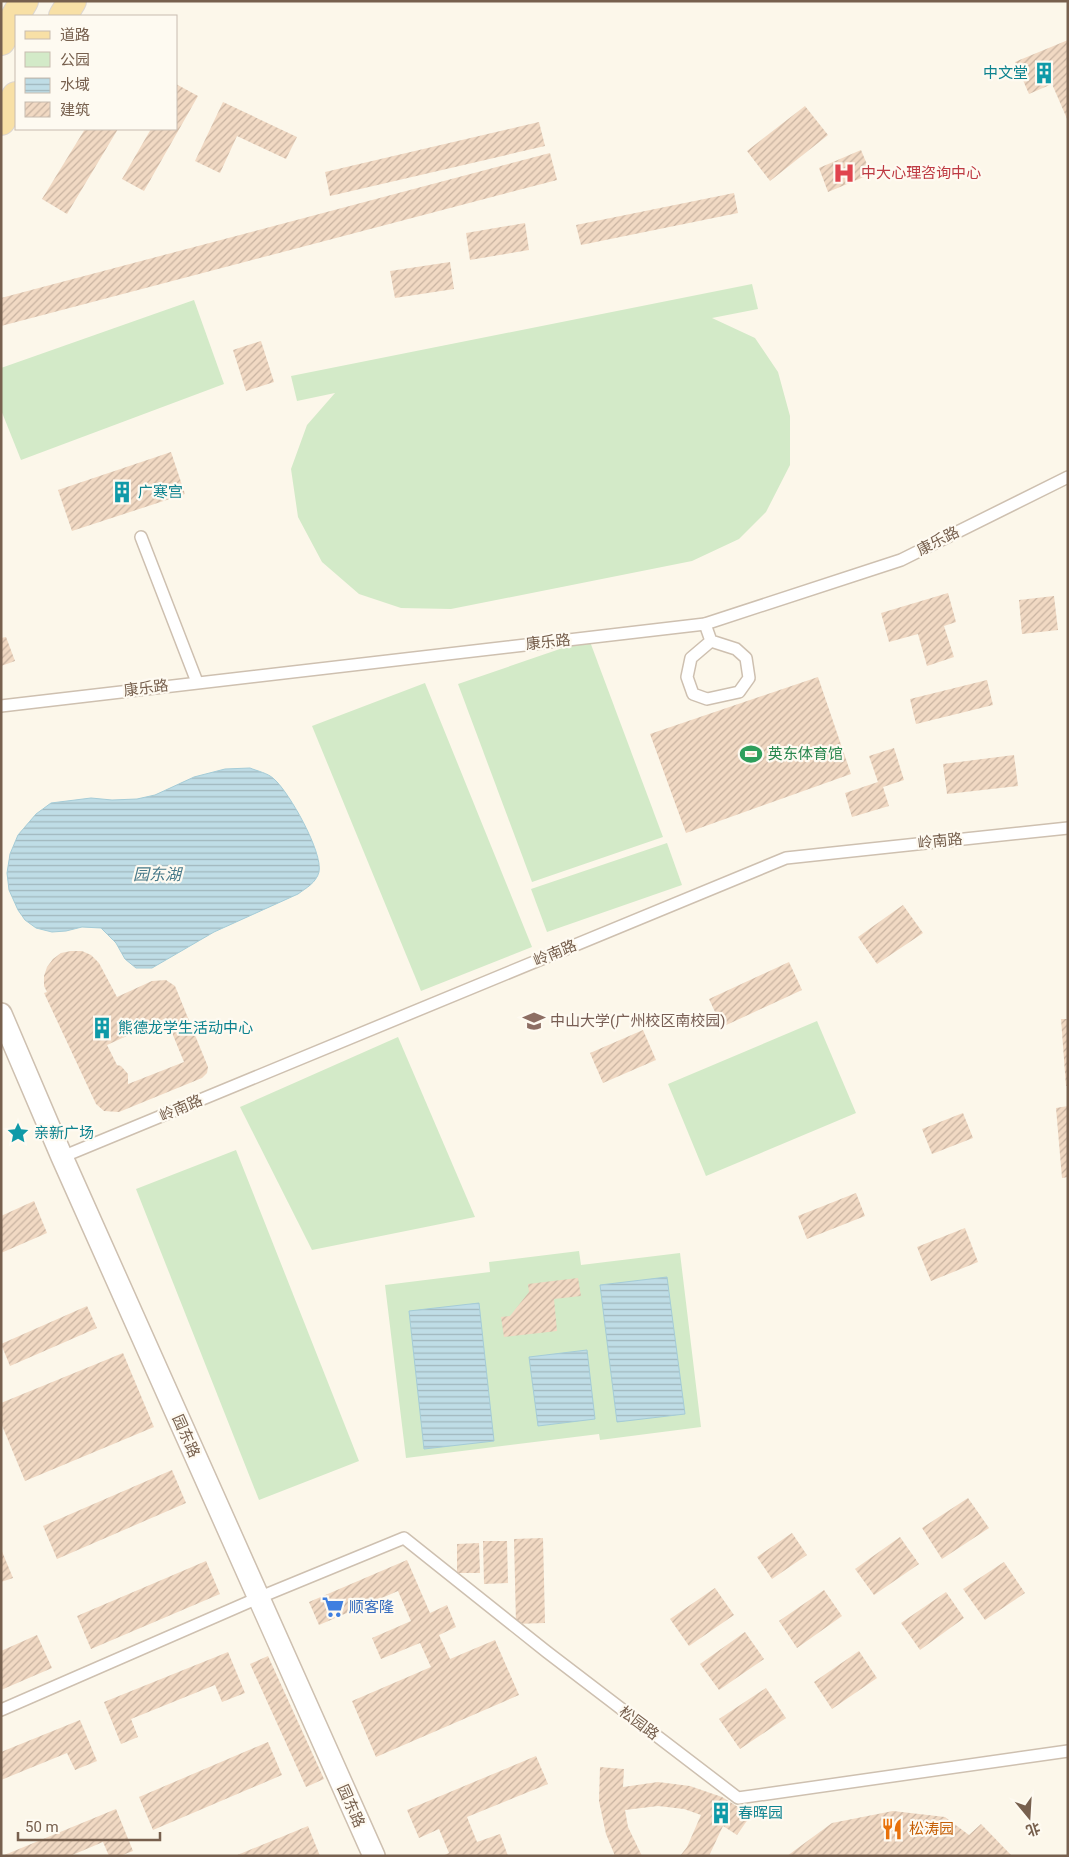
<svg xmlns="http://www.w3.org/2000/svg" width="1069" height="1857" font-family="Roboto,'Noto Sans SC',sans-serif">
	<style>
		.green { fill: #d3eac8 }
		.water { fill: url(#water-rules); stroke: #a5ccd7 }
		.building { fill: url(#building-hatch); fill-rule: evenodd }
		.lines { fill: none; stroke-linecap: round; stroke-linejoin: round }
		.service-casing { stroke: #cec0b0; stroke-width: 14 }
		.minor-casing { stroke: #cec0b0; stroke-width: 24 }
		.primary-casing { stroke: #dcd6d1; stroke-width: 30 }
		.service { stroke: #fff; stroke-width: 11 }
		.minor { stroke: #fff; stroke-width: 21 }
		.primary { stroke: #f8e0a6; stroke-width: 28 }
		.labels { text-anchor: middle; dominant-baseline: central; stroke-width: 4.5; stroke-linejoin: round; paint-order: stroke }
		.culture-label { font-size: 15px; fill: #0d838f; stroke: #fefaf1; text-anchor: start }
		.health-label { font-size: 15px; fill: #be3a42; stroke: #fefaf1; text-anchor: start }
		.street-label { font-size: 15px; fill: #77604e; stroke: #fefaf1 }
		.leisure-label { font-size: 15px; fill: #27864d; stroke: #fefaf1; text-anchor: start }
		.education-label { font-size: 15px; fill: #785e54; stroke: #fefaf1; text-anchor: start }
		.shop-label { font-size: 15px; fill: #366cbe; stroke: #fefaf1; text-anchor: start }
		.food-label { font-size: 15px; fill: #c56008; stroke: #fefaf1; text-anchor: start }
		.water-label { font-size: 16px; font-style: italic; fill: #477989; stroke: #fefaf1 }
	</style>
	<defs>
		<pattern id="water-rules" width="6" height="5" patternUnits="userSpaceOnUse" patternTransform="scale(1.25)"><rect width="6" height="5" fill="#bfdde6"/><path d="M0 2.5h6" fill="none" stroke="#a0b7bd"/></pattern>
		<pattern id="building-hatch" width="6" height="6" patternUnits="userSpaceOnUse" patternTransform="scale(1.25)"><rect width="6" height="6" fill="#f1d9c3"/><path d="M-1 1l2-2M0 6l6-6M5 7l2-2" fill="none" stroke="#c8b3a1"/></pattern>
	</defs>
	<rect width="100%" height="100%" fill="#fcf7ea"/>
	<g class="green">
		<path d="M 752,284 L 758,309 L 712,318 L 755,338 L 778,372 L 790,416 L 790,465 L 766,512 L 739,539 L 692,561 L 451,609 L 401,608 L 359,594 L 322,562 L 298,517 L 291,469 L 307,425 L 335,393 L 297,401 L 291,376 Z"/>
		<path d="M 194,300 L 224,384 L 21,460 L 1,410 L 1,368 Z"/>
		<path d="M 589,639 L 663,837 L 532,882 L 458,684 Z"/>
		<path d="M 425,683 L 532,947 L 421,991 L 312,726 Z"/>
		<path d="M 667,843 L 682,885 L 547,932 L 531,889 Z"/>
		<path d="M 817,1021 L 856,1113 L 706,1176 L 668,1084 Z"/>
		<path d="M 398,1037 L 475,1217 L 312,1250 L 240,1107 Z"/>
		<path d="M 236,1150 L 359,1461 L 259,1500 L 136,1189 Z"/>
		<path d="M 579,1251 L 581,1265 L 680,1253 L 701,1427 L 600,1440 L 599,1434 L 406,1458 L 385,1285 L 490,1272 L 489,1262 Z"/>
	</g>
	<g class="water">
		<path d="M 250,768 C 257,771 268,773 274,779 C 289,792 323,852 319,872 C 316,883 306,888 298,894 L 214,932 L 152,968 L 136,968 L 125,959 L 116,943 L 101,928 L 82,927 L 66,931 L 52,932 L 36,928 L 25,920 L 18,910 L 9,890 L 7,873 L 10,854 L 18,835 L 36,814 L 51,803 L 91,798 L 112,800 L 137,799 L 155,795 L 194,777 L 225,769 Z"/>
		<path d="M 667,1277 L 685,1414 L 617,1422 L 600,1285 Z"/>
		<path d="M 479,1303 L 494,1441 L 424,1449 L 409,1311 Z"/>
		<path d="M 587,1350 L 595,1419 L 538,1426 L 529,1357 Z"/>
	</g>
	<g class="building">
		<path d="M 1068,40 L 1068,121 L 1052,84 L 1029,94 L 1015,62 Z"/>
		<path d="M 176,84 L 198,96 L 144,191 L 122,179 L 151,129 L 176,129 Z"/>
		<path d="M 223,102 L 297,137 L 286,159 L 237,136 L 220,173 L 195,161 Z"/>
		<path d="M 805,106 L 828,135 L 770,181 L 747,151 Z"/>
		<path d="M 539,122 L 545,146 L 330,196 L 325,172 Z"/>
		<path d="M 85,129 L 118,129 L 67,214 L 42,199 Z"/>
		<path d="M 861,150 L 871,174 L 828,192 L 819,168 Z"/>
		<path d="M 550,153 L 557,180 L 1,326 L 1,298 Z"/>
		<path d="M 734,193 L 738,213 L 581,245 L 576,225 Z"/>
		<path d="M 525,223 L 529,250 L 470,260 L 466,233 Z"/>
		<path d="M 450,262 L 454,289 L 395,298 L 390,271 Z"/>
		<path d="M 261,341 L 274,382 L 246,391 L 233,350 Z"/>
		<path d="M 171,452 L 185,494 L 72,531 L 58,490 Z"/>
		<path d="M 948,593 L 956,622 L 944,626 L 954,657 L 927,666 L 918,634 L 889,642 L 881,613 Z"/>
		<path d="M 1054,596 L 1058,630 L 1022,634 L 1019,600 Z"/>
		<path d="M 6,637 L 15,661 L 1,666 L 1,638 Z"/>
		<path d="M 818,677 L 851,774 L 686,833 L 650,734 Z"/>
		<path d="M 987,680 L 993,705 L 916,724 L 910,699 Z"/>
		<path d="M 894,748 L 904,780 L 883,787 L 889,806 L 852,817 L 845,793 L 878,782 L 869,756 Z"/>
		<path d="M 1014,755 L 1018,786 L 947,794 L 943,764 Z"/>
		<path d="M 903,905 L 923,933 L 877,964 L 858,937 Z"/>
		<path d="M 71,951 L 82,951 L 91,955 L 99,963 L 117,997 L 152,981 L 166,980 L 175,986 L 208,1067 L 207,1073 L 202,1078 L 119,1112 L 104,1111 L 96,1104 L 44,993 L 47,992 L 44,986 L 44,976 L 47,967 L 53,959 L 61,953 ZM 166,1018 L 184,1062 L 128,1084 L 128,1074 L 121,1066 L 117,1065 L 107,1045 Z"/>
		<path d="M 789,962 L 802,990 L 722,1027 L 709,999 Z"/>
		<path d="M 1061,1019 L 1068,1019 L 1068,1086 L 1066,1086 Z"/>
		<path d="M 643,1030 L 656,1060 L 603,1083 L 590,1053 Z"/>
		<path d="M 1068,1106 L 1068,1177 L 1062,1178 L 1056,1108 Z"/>
		<path d="M 963,1113 L 973,1138 L 932,1154 L 922,1129 Z"/>
		<path d="M 856,1193 L 865,1216 L 807,1239 L 798,1216 Z"/>
		<path d="M 34,1201 L 47,1233 L 1,1253 L 1,1216 Z"/>
		<path d="M 965,1228 L 978,1262 L 931,1281 L 917,1247 Z"/>
		<path d="M 578,1278 L 581,1296 L 554,1299 L 557,1331 L 504,1337 L 501,1317 L 510,1316 L 529,1292 L 528,1284 Z"/>
		<path d="M 87,1306 L 97,1328 L 10,1366 L 1,1344 Z"/>
		<path d="M 123,1353 L 154,1427 L 25,1481 L 1,1423 L 1,1403 Z"/>
		<path d="M 172,1470 L 186,1503 L 57,1559 L 43,1526 Z"/>
		<path d="M 968,1498 L 989,1528 L 942,1559 L 922,1528 Z"/>
		<path d="M 792,1533 L 807,1555 L 772,1579 L 757,1557 Z"/>
		<path d="M 900,1537 L 919,1564 L 874,1595 L 855,1569 Z"/>
		<path d="M 543,1538 L 545,1623 L 516,1624 L 514,1539 Z"/>
		<path d="M 483,1541 L 507,1541 L 508,1583 L 484,1584 Z"/>
		<path d="M 479,1543 L 480,1573 L 457,1573 L 457,1544 Z"/>
		<path d="M 1,1549 L 13,1578 L 1,1582 Z"/>
		<path d="M 407,1560 L 430,1613 L 447,1605 L 456,1627 L 439,1635 L 450,1659 L 495,1640 L 519,1695 L 376,1757 L 352,1701 L 431,1667 L 420,1643 L 381,1659 L 372,1638 L 411,1621 L 398,1591 L 319,1625 L 309,1602 Z"/>
		<path d="M 206,1561 L 220,1594 L 91,1649 L 77,1616 Z"/>
		<path d="M 1004,1562 L 1025,1593 L 985,1620 L 963,1589 Z"/>
		<path d="M 715,1588 L 734,1615 L 689,1646 L 670,1619 Z"/>
		<path d="M 824,1590 L 842,1616 L 797,1648 L 779,1621 Z"/>
		<path d="M 946,1592 L 964,1618 L 920,1650 L 901,1623 Z"/>
		<path d="M 745,1632 L 764,1659 L 719,1690 L 700,1664 Z"/>
		<path d="M 37,1635 L 52,1668 L 1,1690 L 1,1651 Z"/>
		<path d="M 859,1651 L 877,1678 L 832,1709 L 814,1682 Z"/>
		<path d="M 228,1652 L 245,1693 L 222,1702 L 215,1685 L 131,1719 L 138,1737 L 121,1744 L 104,1702 Z"/>
		<path d="M 268,1656 L 324,1779 L 306,1787 L 250,1664 Z"/>
		<path d="M 766,1688 L 786,1718 L 740,1749 L 719,1719 Z"/>
		<path d="M 80,1720 L 97,1761 L 75,1770 L 67,1753 L 1,1780 L 1,1752 Z"/>
		<path d="M 268,1742 L 282,1775 L 153,1830 L 139,1797 Z"/>
		<path d="M 536,1756 L 548,1784 L 467,1817 L 477,1842 L 500,1834 L 508,1856 L 442,1856 L 449,1853 L 439,1829 L 419,1838 L 407,1810 Z"/>
		<path d="M 600,1767 L 624,1769 L 623,1787 L 658,1782 L 690,1786 L 722,1797 L 751,1815 L 737,1835 L 723,1826 L 709,1856 L 680,1856 L 687,1847 L 701,1815 L 684,1809 L 658,1806 L 625,1810 L 628,1827 L 642,1856 L 615,1856 L 606,1834 L 599,1801 Z"/>
		<path d="M 116,1809 L 133,1851 L 120,1856 L 109,1856 L 103,1842 L 70,1856 L 2,1856 Z"/>
		<path d="M 893,1811 L 945,1817 L 969,1835 L 981,1824 L 1012,1856 L 787,1856 L 832,1823 Z"/>
		<path d="M 308,1826 L 320,1856 L 235,1856 Z"/>
	</g>
	<g class="lines">
		<g class="service-casing">
			<g id="service">
				<path d="M 141,537 L 197,682"/>
				<path d="M 705,624 L 711,641 L 691,658 L 687,677 L 693,694 L 707,699 L 739,692 L 749,678 L 746,658 L 736,649 L 711,641"/>
				<path d="M 1,706 L 705,624 L 901,560 L 1068,477"/>
				<path d="M 62,1157 L 786,858 L 1068,828"/>
				<path d="M 1,1710 L 258,1598 L 404,1538 L 547,1652 L 738,1798 L 1068,1751"/>
			</g>
		</g>
		<g class="minor-casing">
			<path id="minor" d="M 1,1014 L 62,1157 L 374,1856"/>
		</g>
		<g class="primary-casing">
			<g id="primary">
				<path d="M 63,16 L 72,1"/>
				<path d="M 1,41 L 24,1"/>
				<path d="M 1,121 L 16,96"/>
			</g>
		</g>
		<use href="#service" class="service"/>
		<use href="#minor" class="minor"/>
		<use href="#primary" class="primary"/>
	</g>
	<defs>
		<g id="building-bare" transform="scale(1.725)"><path d="M-4-6H4V6H1V3H-1V6H-4ZM-2.5-4.3h1.7v1.8h-1.7ZM.8-4.3h1.7v1.8H.8ZM-2.5-1h1.7V.8h-1.7ZM.8-1h1.7V.8H.8Z" fill="#0f9aa8" stroke="#fefaf1" stroke-width="2.5" paint-order="stroke"/></g>
		<g id="hospital-bare" transform="scale(1.725)"><path d="M-5-5h3v3.5h4V-5h3V5h-3V1.5h-4V5h-3Z" fill="#e0444e" stroke="#fefaf1" stroke-width="2.5" paint-order="stroke"/></g>
		<g id="stadium-bare" transform="scale(1.725)"><path d="M0-5a6.5 5 0 1 0 0 10a6.5 5 0 1 0 0-10ZM-3.5-1.8h7v3.6h-7Z" fill="#2e9e5b" stroke="#fefaf1" stroke-width="2.5" paint-order="stroke"/></g>
		<g id="university-bare" transform="scale(1.725)"><path d="M0-5L7-2L0 1L-7-2ZM-4 1L0 2.5L4 1V4Q0 6-4 4Z" fill="#8d6e63" stroke="#fefaf1" stroke-width="2.5" paint-order="stroke"/></g>
		<g id="sight-bare" transform="scale(1.725)"><path d="M0-6L1.8-2.2L6-1.7L2.9 1.2L3.7 5.4L0 3.3L-3.7 5.4L-2.9 1.2L-6-1.7L-1.8-2.2Z" fill="#0f9aa8" stroke="#fefaf1" stroke-width="2.5" paint-order="stroke"/></g>
		<g id="supermarket-bare" transform="scale(1.725)"><path d="M-6-5.5h2.5l.6 2H6L4.5 2H-2.5L-4.4-4H-6ZM-1.5 3.2a1.3 1.3 0 1 0 .1 0ZM3 3.2a1.3 1.3 0 1 0 .1 0Z" fill="#3f7fe0" stroke="#fefaf1" stroke-width="2.5" paint-order="stroke"/></g>
		<g id="restaurant-bare" transform="scale(1.725)"><path d="M-5-6h1v4h1v-4h1v4h1v-4h1v5L-1.5 .5V6h-2V.5L-5-1ZM5-6V6H3V1.5H1.5Q1.5-4 5-6Z" fill="#e8710a" stroke="#fefaf1" stroke-width="2.5" paint-order="stroke"/></g>
	</defs>
	<g fill-rule="evenodd">
		<use href="#building-bare" x="1044" y="73"/>
		<use href="#hospital-bare" x="844" y="173"/>
		<use href="#building-bare" x="122" y="492"/>
		<use href="#stadium-bare" x="751" y="754"/>
		<use href="#university-bare" x="534" y="1021"/>
		<use href="#building-bare" x="102" y="1028"/>
		<use href="#sight-bare" x="18" y="1133"/>
		<use href="#supermarket-bare" x="333" y="1607"/>
		<use href="#building-bare" x="721" y="1813"/>
		<use href="#restaurant-bare" x="892" y="1829"/>
	</g>
	<g class="labels">
		<g class="culture-label">
			<text x="1028" y="73" text-anchor="end">中文堂</text>
			<text x="138" y="492">广寒宫</text>
			<text x="118" y="1028">熊德龙学生活动中心</text>
			<text x="34" y="1133">亲新广场</text>
			<text x="738" y="1813">春晖园</text>
		</g>
		<g class="health-label">
			<text x="861" y="173">中大心理咨询中心</text>
		</g>
		<g class="street-label">
			<text transform="translate(938 541) rotate(-27)">康乐路</text>
			<text transform="translate(548 642) rotate(-6)">康乐路</text>
			<text transform="translate(146 688) rotate(-7)">康乐路</text>
			<text transform="translate(940 841) rotate(-6)">岭南路</text>
			<text transform="translate(555 953) rotate(-22)">岭南路</text>
			<text transform="translate(181 1108) rotate(-23)">岭南路</text>
			<text transform="translate(186 1436) rotate(66)">园东路</text>
			<text transform="translate(639 1723) rotate(37)">松园路</text>
			<text transform="translate(351 1806) rotate(66)">园东路</text>
		</g>
		<g class="leisure-label">
			<text x="768" y="754">英东体育馆</text>
		</g>
		<g class="education-label">
			<text x="550" y="1021">中山大学(广州校区南校园)</text>
		</g>
		<g class="shop-label">
			<text x="349" y="1607">顺客隆</text>
		</g>
		<g class="food-label">
			<text x="909" y="1829">松涛园</text>
		</g>
		<g class="water-label">
			<text x="157" y="874">园东湖</text>
		</g>
	</g>
	<rect width="1069" height="1857" fill="none" stroke="#77604e" stroke-width="5"/>
	<rect x="15" y="15" width="162" height="115" fill="#fefaf1" stroke="#c8bcb0"/>
	<rect x="25" y="31" width="25" height="8" fill="#f8e0a6" stroke="#c8bcb0"/>
	<text x="60" y="40" font-size="15" fill="#77604e">道路</text>
	<rect x="25" y="52" width="25" height="15" fill="#d3eac8" stroke="#c8bcb0"/>
	<text x="60" y="65" font-size="15" fill="#77604e">公园</text>
	<rect x="25" y="78" width="25" height="15" fill="url(#water-rules)" stroke="#c8bcb0"/>
	<text x="60" y="90" font-size="15" fill="#77604e">水域</text>
	<rect x="25" y="102" width="25" height="15" fill="url(#building-hatch)" stroke="#c8bcb0"/>
	<text x="60" y="115" font-size="15" fill="#77604e">建筑</text>
	<g transform="translate(1029 1817) rotate(162)" stroke="#fefaf1" stroke-width="4" paint-order="stroke">
	<path d="M0-4L9 19L0 12L-9 19Z" fill="#77604e"/>
	<text y="-8" font-size="14" font-weight="bold" text-anchor="middle" fill="#77604e">北</text>
	</g>
	<path d="M18 1832v8h142v-8" fill="none" stroke="#77604e" stroke-width="2.5"/>
	<text x="25" y="1832" font-size="15" fill="#77604e" stroke="#fefaf1" stroke-width="4" paint-order="stroke">50 m</text>
</svg>
